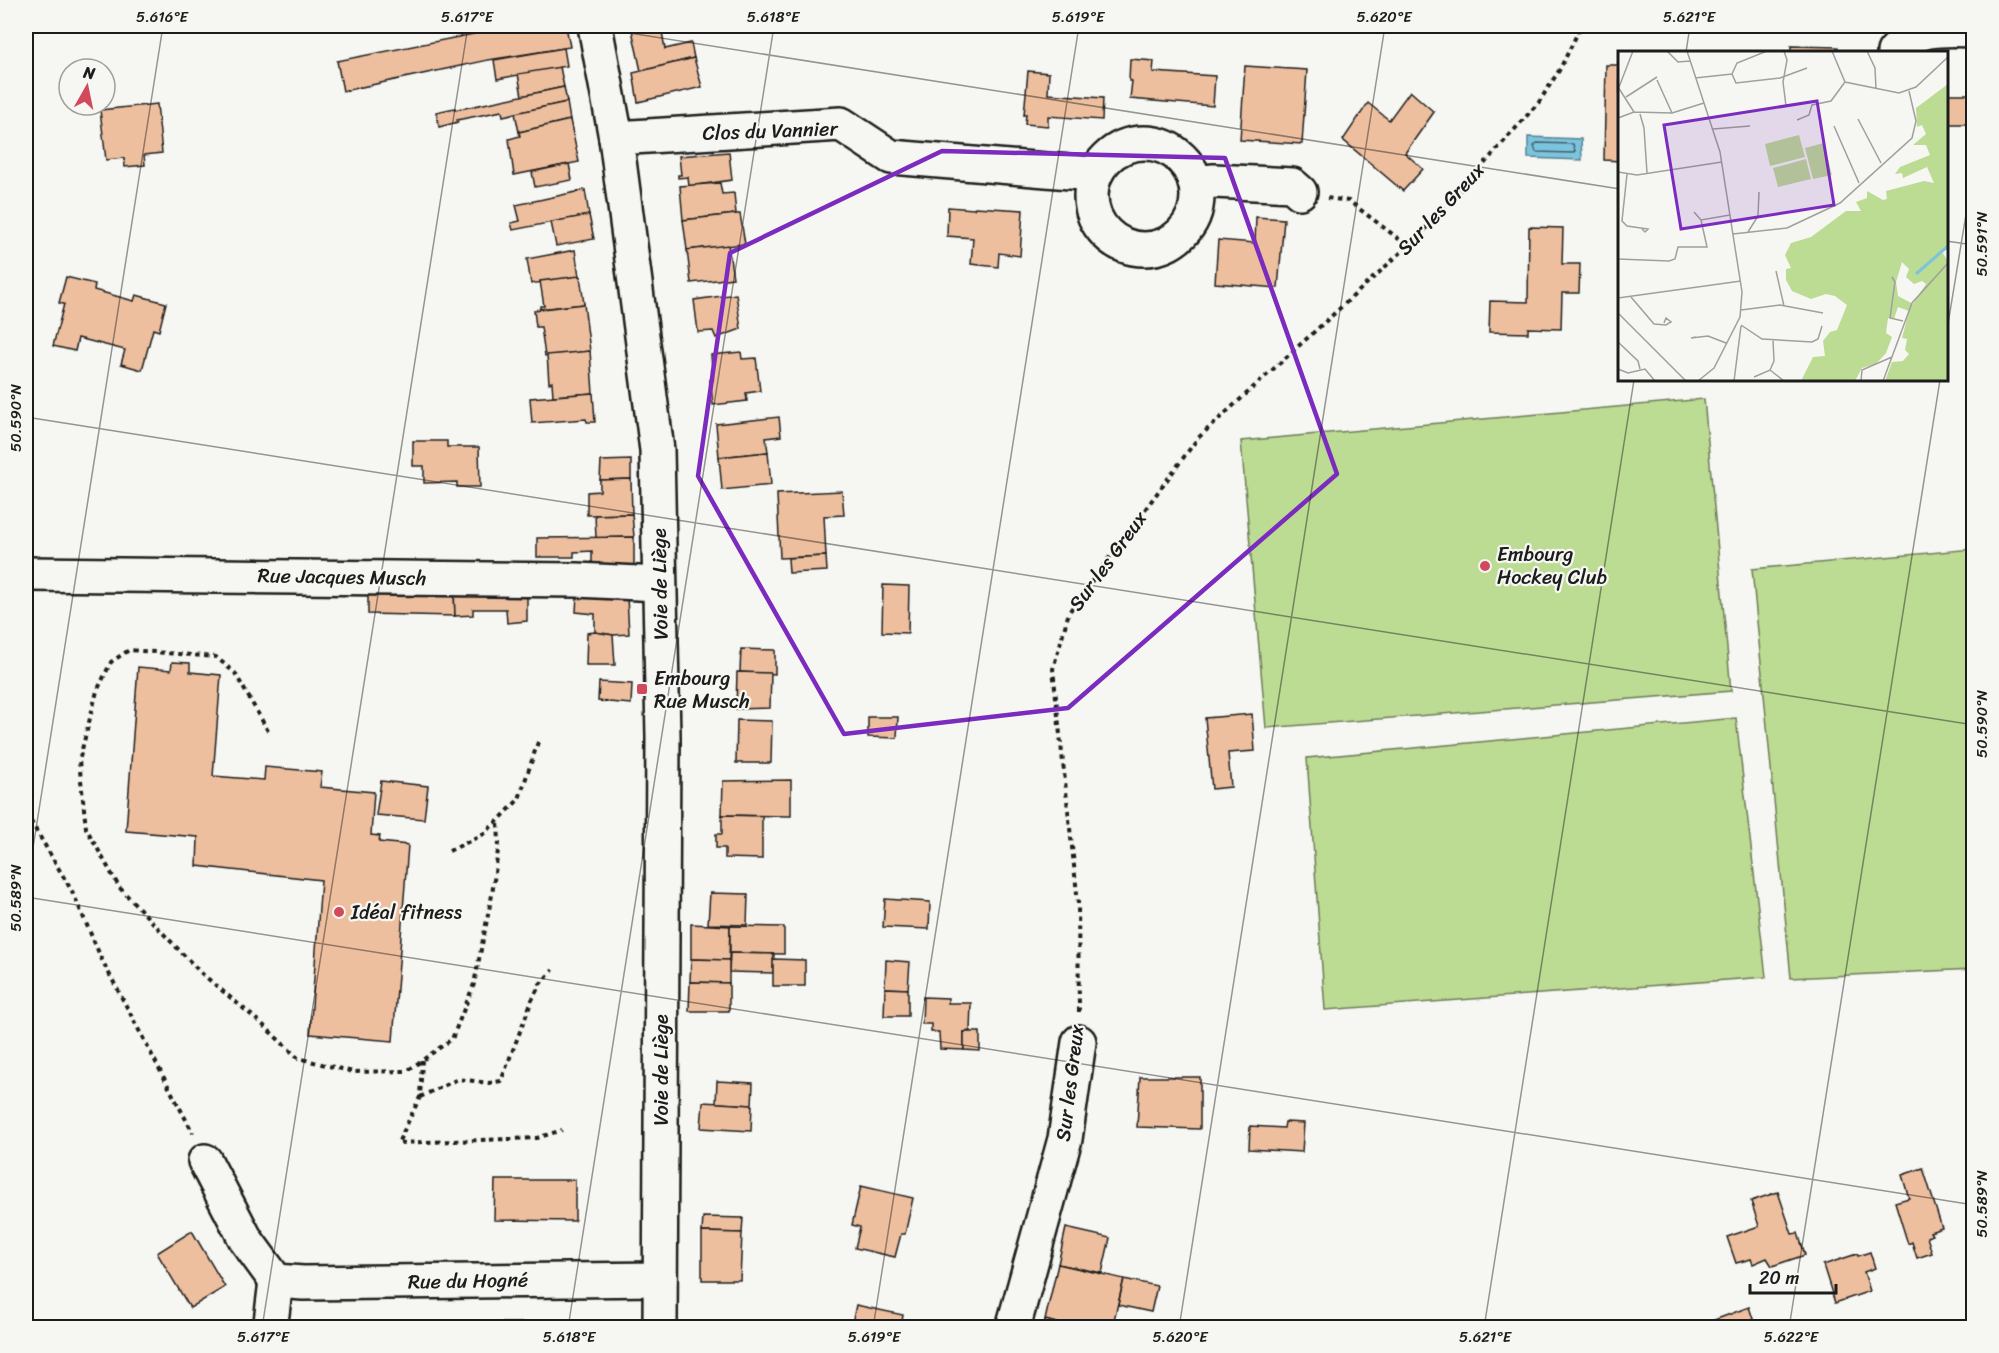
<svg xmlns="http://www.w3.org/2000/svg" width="1999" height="1353" font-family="Sriracha,sans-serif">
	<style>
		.green { fill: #bcdb93; stroke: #6c7c58; stroke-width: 1.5 }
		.water { fill: #7cc4dd; stroke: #568190; stroke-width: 1.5 }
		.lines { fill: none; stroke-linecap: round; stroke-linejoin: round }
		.shore { stroke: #425f69; stroke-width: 1.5 }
		.building { fill: #eebf9e; stroke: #1c1c1c; stroke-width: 1.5 }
		.minor-casing { stroke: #1c1c1c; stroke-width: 38 }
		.tertiary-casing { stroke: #1c1c1c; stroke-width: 38 }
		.path { stroke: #1c1c1c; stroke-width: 4; stroke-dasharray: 4.5 4.5; stroke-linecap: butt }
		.minor { stroke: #f6f6f2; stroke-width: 33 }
		.tertiary { stroke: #f6f6f2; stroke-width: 33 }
		.marked { fill: none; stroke: #7b2cbf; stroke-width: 4.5; stroke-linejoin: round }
		.ticks { fill: none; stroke: #1c1c1c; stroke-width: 1.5; stroke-opacity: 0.45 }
		.poi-dot { fill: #d1495b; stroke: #f6f6f2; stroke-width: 2 }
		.labels { text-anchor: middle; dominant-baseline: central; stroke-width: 4.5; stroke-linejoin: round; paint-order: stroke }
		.street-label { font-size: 20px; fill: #1c1c1c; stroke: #f6f6f2 }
		.poi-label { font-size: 20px; fill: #1c1c1c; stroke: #f6f6f2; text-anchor: start }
		.inset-river { fill: none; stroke: #7cc4dd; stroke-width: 3 }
		.inset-road { fill: none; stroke: #9f9f9c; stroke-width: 1.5 }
		.view { fill: #7b2cbf; fill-opacity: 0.15; stroke: #7b2cbf; stroke-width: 3 }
		.inset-edge { fill: none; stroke: #1c1c1c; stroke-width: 3 }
		.neatline { fill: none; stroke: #1c1c1c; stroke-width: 2 }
		.ticks-label { font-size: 15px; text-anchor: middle; fill: #1c1c1c }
	</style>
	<rect width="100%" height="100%" fill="#f6f6f2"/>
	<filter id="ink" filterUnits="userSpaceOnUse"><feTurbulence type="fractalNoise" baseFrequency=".0167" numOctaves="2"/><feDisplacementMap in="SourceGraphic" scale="12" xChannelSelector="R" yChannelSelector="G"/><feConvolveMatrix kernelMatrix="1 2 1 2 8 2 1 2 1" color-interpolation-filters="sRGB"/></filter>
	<g filter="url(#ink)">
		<g class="green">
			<path d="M 1704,399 L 1731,691 L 1266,728 L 1241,441 Z"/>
			<path d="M 1973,549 L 1973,969 L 1791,978 L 1752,569 Z"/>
			<path d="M 1736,718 L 1766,977 L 1325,1010 L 1307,758 Z"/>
		</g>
		<path class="water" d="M 1528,137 L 1581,139 L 1582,160 L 1528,158 Z"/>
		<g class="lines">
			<path class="shore" d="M 1537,143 L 1573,144 L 1575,151 L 1573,153 L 1536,152 L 1534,146 Z"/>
		</g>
		<g class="building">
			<path d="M 514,26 L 566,26 L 570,47 L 488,60 L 343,91 L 337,61 Z"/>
			<path d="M 649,26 L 661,26 L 665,49 L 691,43 L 694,58 L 641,71 L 632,30 Z"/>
			<path d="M 1791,46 L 1838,47 L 1838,52 L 1791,52 Z"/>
			<path d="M 564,48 L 567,66 L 497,79 L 494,60 Z"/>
			<path d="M 694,58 L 702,87 L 638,102 L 633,73 Z"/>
			<path d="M 1130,59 L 1154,61 L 1153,72 L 1215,76 L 1213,106 L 1130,99 L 1132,81 L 1129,81 Z"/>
			<path d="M 1606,65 L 1620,65 L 1620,161 L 1604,160 Z"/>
			<path d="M 1245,66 L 1307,70 L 1302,144 L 1240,140 Z"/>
			<path d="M 560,67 L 564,87 L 522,96 L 518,74 Z"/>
			<path d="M 1028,71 L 1049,73 L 1048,94 L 1103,98 L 1102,120 L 1048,116 L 1048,126 L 1025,124 L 1026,114 L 1024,115 Z"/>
			<path d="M 564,87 L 567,102 L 503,116 L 502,111 L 457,120 L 458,122 L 439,127 L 436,112 L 455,108 L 455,110 Z"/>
			<path d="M 1410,91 L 1434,112 L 1405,153 L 1423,169 L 1403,191 L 1343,140 L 1368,103 L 1389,120 Z"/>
			<rect x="1946" y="94" width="28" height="30"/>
			<path d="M 567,102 L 570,120 L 519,132 L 515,113 Z"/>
			<path d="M 157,104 L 162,153 L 144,155 L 145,165 L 125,167 L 124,158 L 106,160 L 100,110 Z"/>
			<path d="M 570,120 L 579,162 L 514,175 L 509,139 L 520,136 L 519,132 Z"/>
			<path d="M 729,152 L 732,180 L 689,186 L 688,177 L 678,178 L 678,175 L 681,175 L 679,156 Z"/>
			<path d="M 569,164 L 572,180 L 535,187 L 532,172 Z"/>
			<path d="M 720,183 L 722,194 L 734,193 L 736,214 L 683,220 L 680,186 Z"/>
			<path d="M 585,190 L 589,215 L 513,230 L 511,223 L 520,221 L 516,205 Z"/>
			<path d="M 948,207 L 974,209 L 975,207 L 1023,210 L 1020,256 L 999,253 L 998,267 L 971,264 L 973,238 L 947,236 Z"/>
			<path d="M 736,214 L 740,214 L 745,244 L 687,250 L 683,220 Z"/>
			<path d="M 589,215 L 594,239 L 556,246 L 551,222 Z"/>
			<path d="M 1256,217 L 1284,219 L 1278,288 L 1215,283 L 1218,240 L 1255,243 Z"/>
			<path d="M 1529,227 L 1563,228 L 1562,264 L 1580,264 L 1579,293 L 1562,293 L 1561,329 L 1528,328 L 1528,333 L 1489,332 L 1490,301 L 1528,302 Z"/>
			<path d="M 728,245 L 733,278 L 691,283 L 687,250 Z"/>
			<path d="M 575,250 L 579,276 L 531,284 L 527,259 Z"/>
			<path d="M 580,276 L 584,304 L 540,309 L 540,306 L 544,306 L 540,281 Z"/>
			<path d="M 66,277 L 95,284 L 94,290 L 134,301 L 136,295 L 166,303 L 159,331 L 153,329 L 142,370 L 121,364 L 125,350 L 78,338 L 75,351 L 53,346 L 64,304 L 59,303 Z"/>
			<path d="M 736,294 L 741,329 L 716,338 L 713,331 L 698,332 L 694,300 Z"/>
			<path d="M 584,304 L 590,351 L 545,356 L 541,327 L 536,327 L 534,310 Z"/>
			<path d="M 590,351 L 593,393 L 553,396 L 552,382 L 549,383 L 547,355 Z"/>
			<path d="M 741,352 L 742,359 L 756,358 L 760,391 L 746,393 L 747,401 L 713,405 L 710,380 L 713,380 L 711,355 Z"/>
			<path d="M 593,393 L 595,422 L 587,422 L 586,419 L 532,423 L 530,398 Z"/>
			<path d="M 779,417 L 781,436 L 766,438 L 768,452 L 719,457 L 716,424 Z"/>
			<path d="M 413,441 L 447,441 L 447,447 L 479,447 L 480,487 L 457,487 L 457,482 L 424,483 L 424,466 L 413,466 Z"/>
			<path d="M 768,452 L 771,485 L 722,490 L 719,457 Z"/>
			<path d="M 631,460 L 631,479 L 600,480 L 601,461 Z"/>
			<path d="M 631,479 L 632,514 L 587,515 L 587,492 L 600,491 L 600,480 Z"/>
			<path d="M 842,491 L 844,515 L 824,516 L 826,556 L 780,558 L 777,494 Z"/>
			<path d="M 632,514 L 634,537 L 596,538 L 595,515 Z"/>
			<path d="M 634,537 L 634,565 L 603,568 L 592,571 L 592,551 L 574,552 L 574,557 L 537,557 L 537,538 Z"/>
			<path d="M 826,556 L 827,571 L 789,573 L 788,558 Z"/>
			<path d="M 883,585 L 909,586 L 908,633 L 882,632 Z"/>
			<path d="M 368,588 L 454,590 L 455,616 L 368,614 Z"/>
			<path d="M 454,590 L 527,590 L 527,621 L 507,623 L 506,609 L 473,609 L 473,615 L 455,616 Z"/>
			<path d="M 577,595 L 627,597 L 629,634 L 613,635 L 595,632 L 595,614 L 576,612 Z"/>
			<path d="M 595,632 L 613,635 L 615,665 L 586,665 L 587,633 Z"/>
			<path d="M 741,649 L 775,650 L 775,674 L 740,672 Z"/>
			<path d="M 172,662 L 190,663 L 190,672 L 221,675 L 213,776 L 264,780 L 265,767 L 322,772 L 320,787 L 374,792 L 371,835 L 380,836 L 379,842 L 408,845 L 393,1041 L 310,1034 L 321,880 L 197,866 L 198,837 L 126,831 L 138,667 L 171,670 Z"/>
			<path d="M 737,672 L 771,673 L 770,708 L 736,709 Z"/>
			<path d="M 599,682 L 632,684 L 631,704 L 598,701 Z"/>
			<path d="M 1252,714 L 1255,751 L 1228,753 L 1231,787 L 1212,789 L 1205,718 Z"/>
			<path d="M 868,717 L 898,717 L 897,738 L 868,737 Z"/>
			<path d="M 737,720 L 772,721 L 771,763 L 736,763 Z"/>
			<path d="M 791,780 L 791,816 L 722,815 L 723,781 Z"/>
			<path d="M 381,781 L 428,786 L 424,819 L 376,815 Z"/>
			<path d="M 722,815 L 762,816 L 762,859 L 725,858 L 725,848 L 716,848 L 716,834 L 722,834 Z"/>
			<path d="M 710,893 L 748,894 L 747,925 L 708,924 Z"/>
			<path d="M 885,899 L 930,902 L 929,929 L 883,927 Z"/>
			<path d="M 691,924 L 730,926 L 729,960 L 691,959 Z"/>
			<path d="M 730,926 L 784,927 L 784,954 L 730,953 Z"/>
			<path d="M 730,953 L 774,954 L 773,973 L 729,972 Z"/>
			<path d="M 691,959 L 729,960 L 729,983 L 690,982 Z"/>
			<path d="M 773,959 L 805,960 L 805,986 L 773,986 Z"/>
			<path d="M 886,960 L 910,962 L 908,989 L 885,988 Z"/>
			<path d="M 690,982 L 729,983 L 729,1011 L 689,1011 Z"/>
			<path d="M 885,988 L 908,989 L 908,1016 L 884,1016 Z"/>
			<path d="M 923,997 L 948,998 L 948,1003 L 971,1003 L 970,1031 L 964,1032 L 964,1050 L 940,1049 L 939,1032 L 931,1032 L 931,1024 L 922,1024 Z"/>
			<path d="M 964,1032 L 980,1032 L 980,1051 L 964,1050 Z"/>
			<path d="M 1140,1077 L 1200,1077 L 1200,1129 L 1137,1127 Z"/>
			<path d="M 717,1081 L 753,1083 L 752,1105 L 716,1103 Z"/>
			<path d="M 703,1102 L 752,1105 L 751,1131 L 701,1128 Z"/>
			<path d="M 1285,1122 L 1304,1123 L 1302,1152 L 1249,1149 L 1250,1126 L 1284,1128 Z"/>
			<path d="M 1923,1168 L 1942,1228 L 1930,1232 L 1932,1235 L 1927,1237 L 1932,1253 L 1917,1258 L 1912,1242 L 1908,1244 L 1895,1202 L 1909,1198 L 1902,1175 Z"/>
			<path d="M 495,1180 L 575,1180 L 575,1221 L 494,1220 Z"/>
			<path d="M 861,1186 L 913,1198 L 905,1234 L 901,1234 L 895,1257 L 855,1248 L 860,1227 L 852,1225 Z"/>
			<path d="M 1778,1192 L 1792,1234 L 1798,1233 L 1805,1255 L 1772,1266 L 1767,1258 L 1753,1264 L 1751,1259 L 1736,1263 L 1727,1237 L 1759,1226 L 1751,1201 Z"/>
			<path d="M 703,1217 L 743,1218 L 742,1233 L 702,1232 Z"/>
			<path d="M 1066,1228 L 1110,1238 L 1102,1273 L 1058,1264 Z"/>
			<path d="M 192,1231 L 225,1287 L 190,1308 L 157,1253 Z"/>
			<path d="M 702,1232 L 742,1233 L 740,1280 L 702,1280 Z"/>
			<path d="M 1870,1252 L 1875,1268 L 1864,1272 L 1870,1291 L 1835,1303 L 1823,1265 L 1857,1254 L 1858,1256 Z"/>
			<path d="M 1058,1264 L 1124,1279 L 1112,1328 L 1075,1328 L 1045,1320 Z"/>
			<path d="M 1124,1279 L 1157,1286 L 1151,1312 L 1118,1305 Z"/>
			<path d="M 856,1305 L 903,1315 L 901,1328 L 851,1328 Z"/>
			<path d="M 1749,1307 L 1756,1328 L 1711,1328 L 1709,1322 Z"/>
			<path d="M 1045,1320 L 1074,1328 L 1043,1328 Z"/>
			<rect x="493" y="1323" width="34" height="5"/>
		</g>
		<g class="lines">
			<g class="minor-casing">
				<g id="minor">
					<path d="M 1894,52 C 1916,26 1942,29 1974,30"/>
					<path d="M 616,138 L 841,124 L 891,157 L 1094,174"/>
					<circle cx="1144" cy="196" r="53"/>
					<path d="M 1195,183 L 1214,181 L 1292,185 L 1300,192"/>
					<path d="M 26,574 L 577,580 L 659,584"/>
					<path d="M 205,1161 L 246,1240 L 276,1281 L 303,1283 L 660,1279"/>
					<path d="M 272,1328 L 271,1322 L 276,1281"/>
					<path d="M 1013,1328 L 1065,1139 L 1079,1042"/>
				</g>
			</g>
			<g class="tertiary-casing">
				<path id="tertiary" d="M 595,26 L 616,138 L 657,450 L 663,737 L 660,1328"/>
			</g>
			<g class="path">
				<path d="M 1327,198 L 1349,201 L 1408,246"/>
				<path d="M 268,731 L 235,673 L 216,657 L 129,650 L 111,662 L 97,691 L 79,761 L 86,828 L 119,887 L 200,972 L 262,1024 L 298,1058 L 353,1072 L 407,1071 L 452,1039 L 474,984 L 492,895 L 499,843 L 498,821"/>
				<path d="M 26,813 L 73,893 L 102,960 L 193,1133"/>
				<path d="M 449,851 L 482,835 L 498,821 L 519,799 L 539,739"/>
				<path d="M 1079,1012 L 1078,903 L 1053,669 L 1069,612 L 1198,438 L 1408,246 L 1437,217 L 1539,102 L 1560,69 L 1581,26"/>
				<path d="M 422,1060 L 420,1097 L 398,1143 L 537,1138 L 562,1130"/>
				<path d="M 420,1097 L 458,1079 L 489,1083 L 501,1081 L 532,1000 L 540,984 L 553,970"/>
			</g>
			<use href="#minor" class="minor"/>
			<use href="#tertiary" class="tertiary"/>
		</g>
	</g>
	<path class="marked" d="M 942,151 L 1225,158 L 1337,474 L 1068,708 L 844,734 L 698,476 L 730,253 Z"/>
	<path class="ticks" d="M 585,26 L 1620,189M 1686,52 L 1690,26M 1946,241 L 1974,245M 1946,336 L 1974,166M 26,417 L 1974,725M 26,892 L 163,26M 26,897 L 1974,1205M 262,1328 L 468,26M 568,1328 L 774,26M 873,1328 L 1079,26M 1179,1328 L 1385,26M 1484,1328 L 1634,380M 1789,1328 L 1940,380"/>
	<g class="poi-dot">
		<circle cx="1485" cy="566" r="6"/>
		<rect x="636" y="683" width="12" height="12" rx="3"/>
		<circle cx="339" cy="912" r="6"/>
	</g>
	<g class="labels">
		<g class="street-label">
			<text transform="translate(770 131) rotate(-2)">Clos du Vannier</text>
			<text transform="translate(1441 209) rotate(-47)">Sur les Greux</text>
			<text transform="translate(1108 561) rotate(-54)">Sur les Greux</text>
			<text transform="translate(342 577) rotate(1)">Rue Jacques Musch</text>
			<text transform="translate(660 584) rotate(-91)">Voie de Liège</text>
			<text transform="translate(661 1070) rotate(-90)">Voie de Liège</text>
			<text transform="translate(1070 1083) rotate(-83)">Sur les Greux</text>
			<text transform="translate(468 1281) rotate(-1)">Rue du Hogné</text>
		</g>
		<g class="poi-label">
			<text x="1497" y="554">Embourg<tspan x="1497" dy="23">Hockey Club</tspan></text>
			<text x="654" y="678">Embourg<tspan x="654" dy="23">Rue Musch</tspan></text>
			<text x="351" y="912">Idéal fitness</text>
		</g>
	</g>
	<g transform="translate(1618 51)">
		<rect width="330" height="330" fill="#f6f6f2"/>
		<path d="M 330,33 L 330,198 L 324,201 L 330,210 L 330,330 L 267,330 L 274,311 L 285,310 L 291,303 L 287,299 L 289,288 L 284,287 L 291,260 L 280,256 L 276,268 L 270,267 L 268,282 L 274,286 L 268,302 L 258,313 L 244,317 L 237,330 L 183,330 L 195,306 L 207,305 L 205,290 L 212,281 L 219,279 L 229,254 L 217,245 L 208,243 L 193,248 L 174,240 L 168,229 L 168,218 L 173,217 L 167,204 L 173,192 L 193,186 L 228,160 L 243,160 L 238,151 L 249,147 L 249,140 L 265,149 L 269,148 L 268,140 L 306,130 L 316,132 L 309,116 L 285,127 L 284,122 L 277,123 L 282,116 L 312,104 L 308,94 L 295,94 L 308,83 L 304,74 L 299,76 L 298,57 ZM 284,211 L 291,218 L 288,226 L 296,233 L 304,230 L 308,233 L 295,253 L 280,245 L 278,231 ZM 181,84 L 187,106 L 152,115 L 147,93 ZM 206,92 L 214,124 L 195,128 L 187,97 ZM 188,108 L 193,128 L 160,136 L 155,117 Z" fill="#bcdb93" fill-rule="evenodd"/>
		<path class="inset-river" d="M 298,223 L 330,195"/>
		<path class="inset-road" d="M 49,0 L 60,11 L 72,10M 69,0 L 102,101 L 124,241 L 122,266 L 96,317 L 80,330M 149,0 L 119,12 L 114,23 L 118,32 L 162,27 L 189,17M 166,0 L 169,9 L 165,31 L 168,55M 214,0 L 227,31 L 281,42 L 298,36 L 330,6M 249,0 L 257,17 L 258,38M 77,27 L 114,23M 39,29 L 54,62M 0,36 L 16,61M 1,36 L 15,0M 8,46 L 39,26M 22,63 L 26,77 L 29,122M 0,67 L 16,61 L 54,62 L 86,52M 240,68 L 263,112M 179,69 L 191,64 L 194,54 L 213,50 L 227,31M 216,75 L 241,132M 95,78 L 132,75M 0,121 L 19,124 L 104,111M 9,123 L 4,170 L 9,175 L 30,178 L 27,181 L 24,178M 76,161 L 83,169 L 112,164M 130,181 L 140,165 L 141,141M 115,183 L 169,177 L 222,152 L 294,87 L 298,70 L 291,40M 0,208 L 51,210 L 57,208 L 60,196 L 89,196 L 83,169M 158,220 L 166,255M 274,226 L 277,231 L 272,267 L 285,270M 13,246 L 36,273 L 48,274 L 53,271 L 48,267 L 46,272M 0,247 L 123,230M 123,259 L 162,254 L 205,262M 0,262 L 68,330M 123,274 L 144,288 L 194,291 L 200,288 L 204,275M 78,286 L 73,287 L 90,285 L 108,292M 0,291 L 20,310 L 22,318M 0,318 L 10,322 L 27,318 L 37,330M 152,319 L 156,310 L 155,289M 136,326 L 152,319 L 166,330M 116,330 L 123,275M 243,330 L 244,319 L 274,306M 265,330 L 294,252 L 330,212"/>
		<path class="view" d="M 199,50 L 216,154 L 63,178 L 46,74 Z"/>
		<rect width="330" height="330" class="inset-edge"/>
	</g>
	<rect width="1999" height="1353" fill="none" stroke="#f6f6f2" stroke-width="66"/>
	<g transform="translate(87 87) rotate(9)"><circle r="28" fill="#f6f6f2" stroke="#9f9f9c" stroke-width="1.5"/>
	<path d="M0-4.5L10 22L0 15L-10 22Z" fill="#d1495b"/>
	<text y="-9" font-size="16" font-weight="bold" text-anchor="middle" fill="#1c1c1c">N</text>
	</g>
	<path d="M1750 1284v9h86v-9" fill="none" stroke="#1c1c1c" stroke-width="3"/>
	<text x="1759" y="1284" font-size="18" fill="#1c1c1c" stroke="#f6f6f2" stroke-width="4.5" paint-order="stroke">20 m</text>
	<rect x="33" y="33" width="1933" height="1287" class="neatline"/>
	<g class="ticks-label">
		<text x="162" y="22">5.616°E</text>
		<text x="467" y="22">5.617°E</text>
		<text x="773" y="22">5.618°E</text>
		<text x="1078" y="22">5.619°E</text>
		<text x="1384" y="22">5.620°E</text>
		<text x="1689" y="22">5.621°E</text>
		<text transform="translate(1982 244) rotate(-90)" y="5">50.591°N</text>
		<text transform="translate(16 418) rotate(-90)" y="5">50.590°N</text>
		<text transform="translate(1982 724) rotate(-90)" y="5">50.590°N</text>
		<text transform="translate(16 898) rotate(-90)" y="5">50.589°N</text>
		<text transform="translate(1982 1204) rotate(-90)" y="5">50.589°N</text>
		<text x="263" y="1342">5.617°E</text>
		<text x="569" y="1342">5.618°E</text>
		<text x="874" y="1342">5.619°E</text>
		<text x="1180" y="1342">5.620°E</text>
		<text x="1485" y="1342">5.621°E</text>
		<text x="1791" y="1342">5.622°E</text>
	</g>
</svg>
